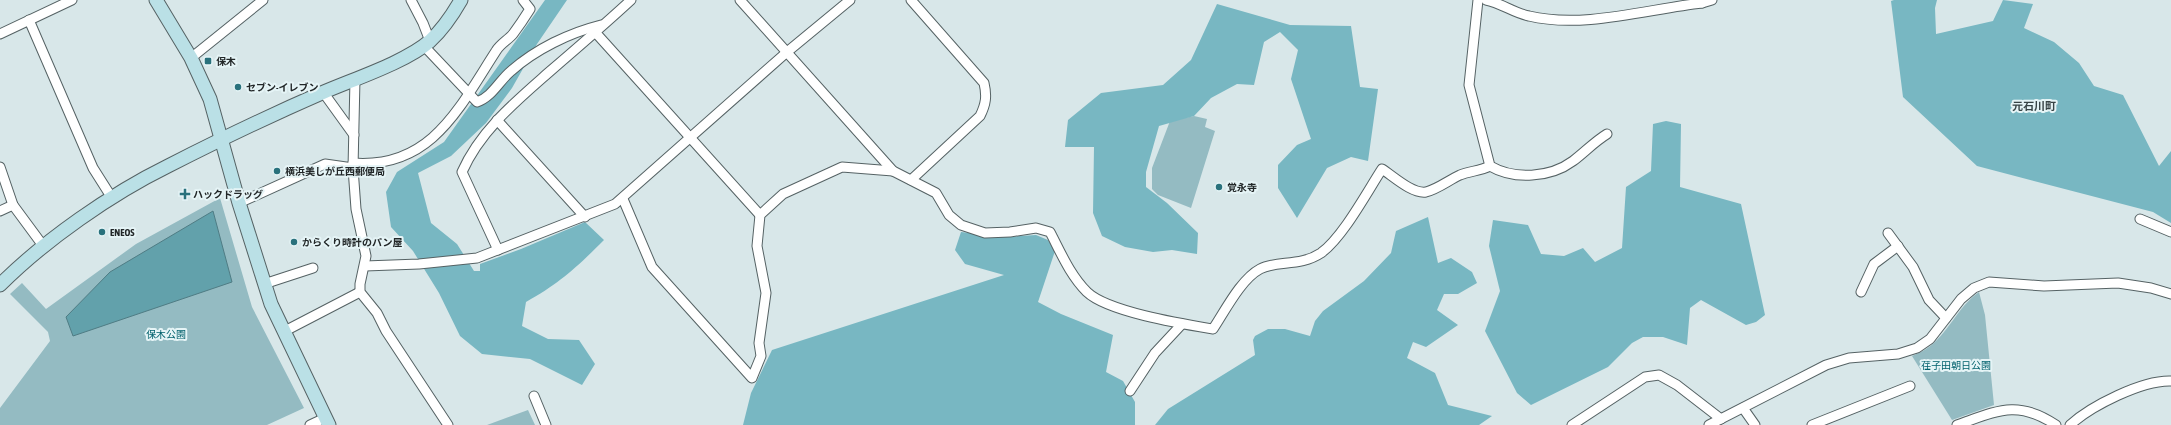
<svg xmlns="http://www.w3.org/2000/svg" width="2171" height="425" font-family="'Asap Condensed','Noto Sans JP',sans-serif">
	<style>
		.green { fill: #94bbc2 }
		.forest { fill: #78b7c2 }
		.water { fill: #62a1ab; stroke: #4f7c84 }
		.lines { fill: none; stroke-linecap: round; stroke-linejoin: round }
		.street-casing { stroke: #556264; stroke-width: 11 }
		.secondary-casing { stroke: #556264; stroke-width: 15 }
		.street { stroke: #fff; stroke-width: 9 }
		.secondary { stroke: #bae0e6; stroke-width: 13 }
		.poi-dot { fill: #29717c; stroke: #e5f4f6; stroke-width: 1.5 }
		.labels { text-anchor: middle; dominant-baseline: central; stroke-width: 4; stroke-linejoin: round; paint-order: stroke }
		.poi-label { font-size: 10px; font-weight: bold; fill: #222728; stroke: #e5f4f6; text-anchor: start }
		.park-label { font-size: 10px; fill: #01606c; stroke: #e5f4f6 }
		.neighbourhood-label { font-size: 11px; font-weight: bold; fill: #374345; stroke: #e5f4f6 }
	</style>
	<rect width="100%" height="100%" fill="#d8e7e9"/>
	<g class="green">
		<path d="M 1194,116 L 1207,119 L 1205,127 L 1215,131 L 1191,208 L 1158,195 L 1152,189 L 1152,168 L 1170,121 Z"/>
		<path d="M 220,198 L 252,307 L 304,408 L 267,425 L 0,425 L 0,408 L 50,341 L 48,332 L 10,294 L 22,283 L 46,309 L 136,244 Z"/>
		<path d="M 1979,292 L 1985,315 L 1994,405 L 1952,420 L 1912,356 C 1916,354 1922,352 1926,349 C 1948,335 1957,307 1979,292 Z"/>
		<path d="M 528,410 L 535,425 L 487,425 Z"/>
	</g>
	<g class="forest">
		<path d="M 545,0 L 567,0 L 537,44 L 512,88 L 486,123 L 451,156 L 418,173 L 431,223 L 457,244 L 474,271 L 480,271 L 480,264 L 521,249 L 585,222 L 604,240 C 577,267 560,283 526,302 L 522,326 L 548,339 L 579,340 L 595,364 L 582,385 L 530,359 L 482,354 L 460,336 L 439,293 L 413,251 L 391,227 L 386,192 L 397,172 L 444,142 Z"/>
		<path d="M 1894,0 L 1937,0 L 1935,8 L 1936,34 L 1993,21 L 2003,0 L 2033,4 L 2024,28 L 2054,42 L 2079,63 L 2094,86 L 2123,95 L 2159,166 L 2171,151 L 2171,223 L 2153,212 L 1977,166 L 1903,97 L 1891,1 Z"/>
		<path d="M 1217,4 L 1290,25 L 1351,26 L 1360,87 L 1378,89 L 1368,161 L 1351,157 L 1327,168 L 1297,218 L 1278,188 L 1278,165 L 1297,145 L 1311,139 L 1291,79 L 1298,50 L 1280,32 L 1264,42 L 1254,85 L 1237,84 L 1211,98 L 1194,116 L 1159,126 L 1146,172 L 1146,187 L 1167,203 L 1198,233 L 1197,254 L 1172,250 L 1153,252 L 1125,247 L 1102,236 L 1093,213 L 1094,147 L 1065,147 L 1068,120 L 1101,93 L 1163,85 L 1191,60 Z"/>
		<path d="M 1666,121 L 1681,124 L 1680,187 L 1741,204 L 1765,315 L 1756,322 L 1746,325 L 1701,300 L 1690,308 L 1687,345 L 1663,337 L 1643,337 L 1632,343 L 1608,367 L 1531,405 L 1517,393 L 1485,331 L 1500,291 L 1489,246 L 1493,220 L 1528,225 L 1541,254 L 1564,256 L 1583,248 L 1595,262 L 1622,248 L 1626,187 L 1651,171 L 1653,124 Z"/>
		<path d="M 1428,217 L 1438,263 L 1451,258 L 1472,272 L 1477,283 L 1458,294 L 1444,294 L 1437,310 L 1458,325 L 1426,347 L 1413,342 L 1407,358 L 1435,373 L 1448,405 L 1492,416 L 1479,425 L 1155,425 L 1168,409 L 1255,355 L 1253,340 L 1255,336 L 1268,329 L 1285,329 L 1310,336 L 1315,321 L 1323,311 L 1364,281 L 1391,253 L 1396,231 Z"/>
		<path d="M 961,232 L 1006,237 L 1036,235 L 1048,240 L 1055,251 L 1038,302 L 1061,314 L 1113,335 L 1106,372 L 1123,381 L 1135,402 L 1135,425 L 743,425 L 751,393 L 772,350 L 1004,275 L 965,264 L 955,250 Z"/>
	</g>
	<path class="water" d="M 213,211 L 232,282 L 73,336 L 66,317 L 110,272 Z"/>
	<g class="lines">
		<g class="street-casing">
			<g id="street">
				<path d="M 411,0 L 423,23 L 430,41"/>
				<path d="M 740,0 L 893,171 L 936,193 L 949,215 L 961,225 L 985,233 L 1010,232 L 1036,228 L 1050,232 C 1061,253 1070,275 1087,292 C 1108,312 1183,324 1213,329 C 1225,311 1241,279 1260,269 C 1277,260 1300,267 1321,253 C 1343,237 1367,192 1382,169 C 1393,176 1412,194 1426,192 C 1438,189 1449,180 1460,175 C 1470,171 1480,171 1490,166"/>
				<path d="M 1478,0 L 1469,85 L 1490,166 C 1514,180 1550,178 1573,161 C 1585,152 1594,142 1607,134"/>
				<path d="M 1486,0 C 1501,3 1514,13 1529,16 C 1583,29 1648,9 1702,3"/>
				<path d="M 1702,0 L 1702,3 L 1712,0"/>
				<path d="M 29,20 L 93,168 L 112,198"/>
				<path d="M 595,32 L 760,215"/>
				<path d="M 0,34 L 72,0"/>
				<path d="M 424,46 L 477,102 C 492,97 499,81 511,71 C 536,49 569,33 601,25"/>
				<path d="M 191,58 L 263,0"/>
				<path d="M 355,79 L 353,168 L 356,209 L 366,256 L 360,284 L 360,292 L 377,313 L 386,331 L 448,425"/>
				<path d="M 323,92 L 354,135"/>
				<path d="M 497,120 L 585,217"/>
				<path d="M 353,163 C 431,169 459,108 496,51 C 500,44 508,40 513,34 C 519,26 525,17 530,9 L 523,0"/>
				<path d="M 0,167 L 13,205 L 44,247"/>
				<path d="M 911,180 L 980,116 C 986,104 987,96 984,83 L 911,0"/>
				<path d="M 623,199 L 652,267 L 752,378 L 761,356 L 759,343 L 766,293 L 757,246 L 760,215 L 783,194 L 842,167 L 893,171"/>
				<path d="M 239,203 L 325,164 L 353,168"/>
				<path d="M 0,211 L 13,205"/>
				<path d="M 2140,219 L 2171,232"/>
				<path d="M 1888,233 L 1913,267 L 1929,300 L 1946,318"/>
				<path d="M 498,250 L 462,172 C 480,131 515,102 548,73 C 576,49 604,25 631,0"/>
				<path d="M 365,266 L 419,264 L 477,258 L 615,204 L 787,52 L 850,0"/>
				<path d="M 264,284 L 313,268"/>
				<path d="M 1861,292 L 1874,264 L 1898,246"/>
				<path d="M 283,332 L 360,292"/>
				<path d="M 1130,391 L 1155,353 L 1182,324"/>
				<path d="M 534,396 L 546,425"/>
				<path d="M 1743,408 L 1755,425"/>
				<path d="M 310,425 L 325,418"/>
				<path d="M 1572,425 L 1645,377 L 1659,375 L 1677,385 L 1721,419"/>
				<path d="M 1709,425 L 1826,365 L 1849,358 L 1898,354 L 1917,348 L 1930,339 L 1961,299 L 1974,288 L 1989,282 L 2044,286 L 2118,283 L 2151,288 L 2171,294"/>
				<path d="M 1812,425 L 1910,386"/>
				<path d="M 1957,425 C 1997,411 2017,399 2056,425"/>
				<path d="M 2070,425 C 2091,406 2142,380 2171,381"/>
			</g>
		</g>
		<g class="secondary-casing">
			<g id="secondary">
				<path d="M 156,0 L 191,58 L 210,99 L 239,203 L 271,304 L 329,425"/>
				<path d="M 0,285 C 45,240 111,194 168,166 C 219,140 271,115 324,92 C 354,79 406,62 430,41 C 442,30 453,14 461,0"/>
			</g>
		</g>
		<use href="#street" class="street"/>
		<use href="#secondary" class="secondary"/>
	</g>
	<g class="poi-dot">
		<rect x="204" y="57" width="8" height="8" rx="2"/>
		<circle cx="238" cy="87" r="4"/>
		<circle cx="277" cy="171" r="4"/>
		<circle cx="1219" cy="187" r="4"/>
		<path d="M183 188h4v4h4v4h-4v4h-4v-4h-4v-4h4z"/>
		<circle cx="102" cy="232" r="4"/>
		<circle cx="294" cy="242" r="4"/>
	</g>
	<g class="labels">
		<g class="poi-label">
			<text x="216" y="61">保木</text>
			<text x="246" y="87">セブン-イレブン</text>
			<text x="285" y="171">横浜美しが丘西郵便局</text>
			<text x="1227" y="187">覚永寺</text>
			<text x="193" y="194">ハックドラッグ</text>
			<text x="110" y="232">ENEOS</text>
			<text x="302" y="242">からくり時計のパン屋</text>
		</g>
		<g class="park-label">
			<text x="166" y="334">保木公園</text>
			<text x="1956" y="365">荏子田朝日公園</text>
		</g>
		<g class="neighbourhood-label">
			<text x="2034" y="106">元石川町</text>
		</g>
	</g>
</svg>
